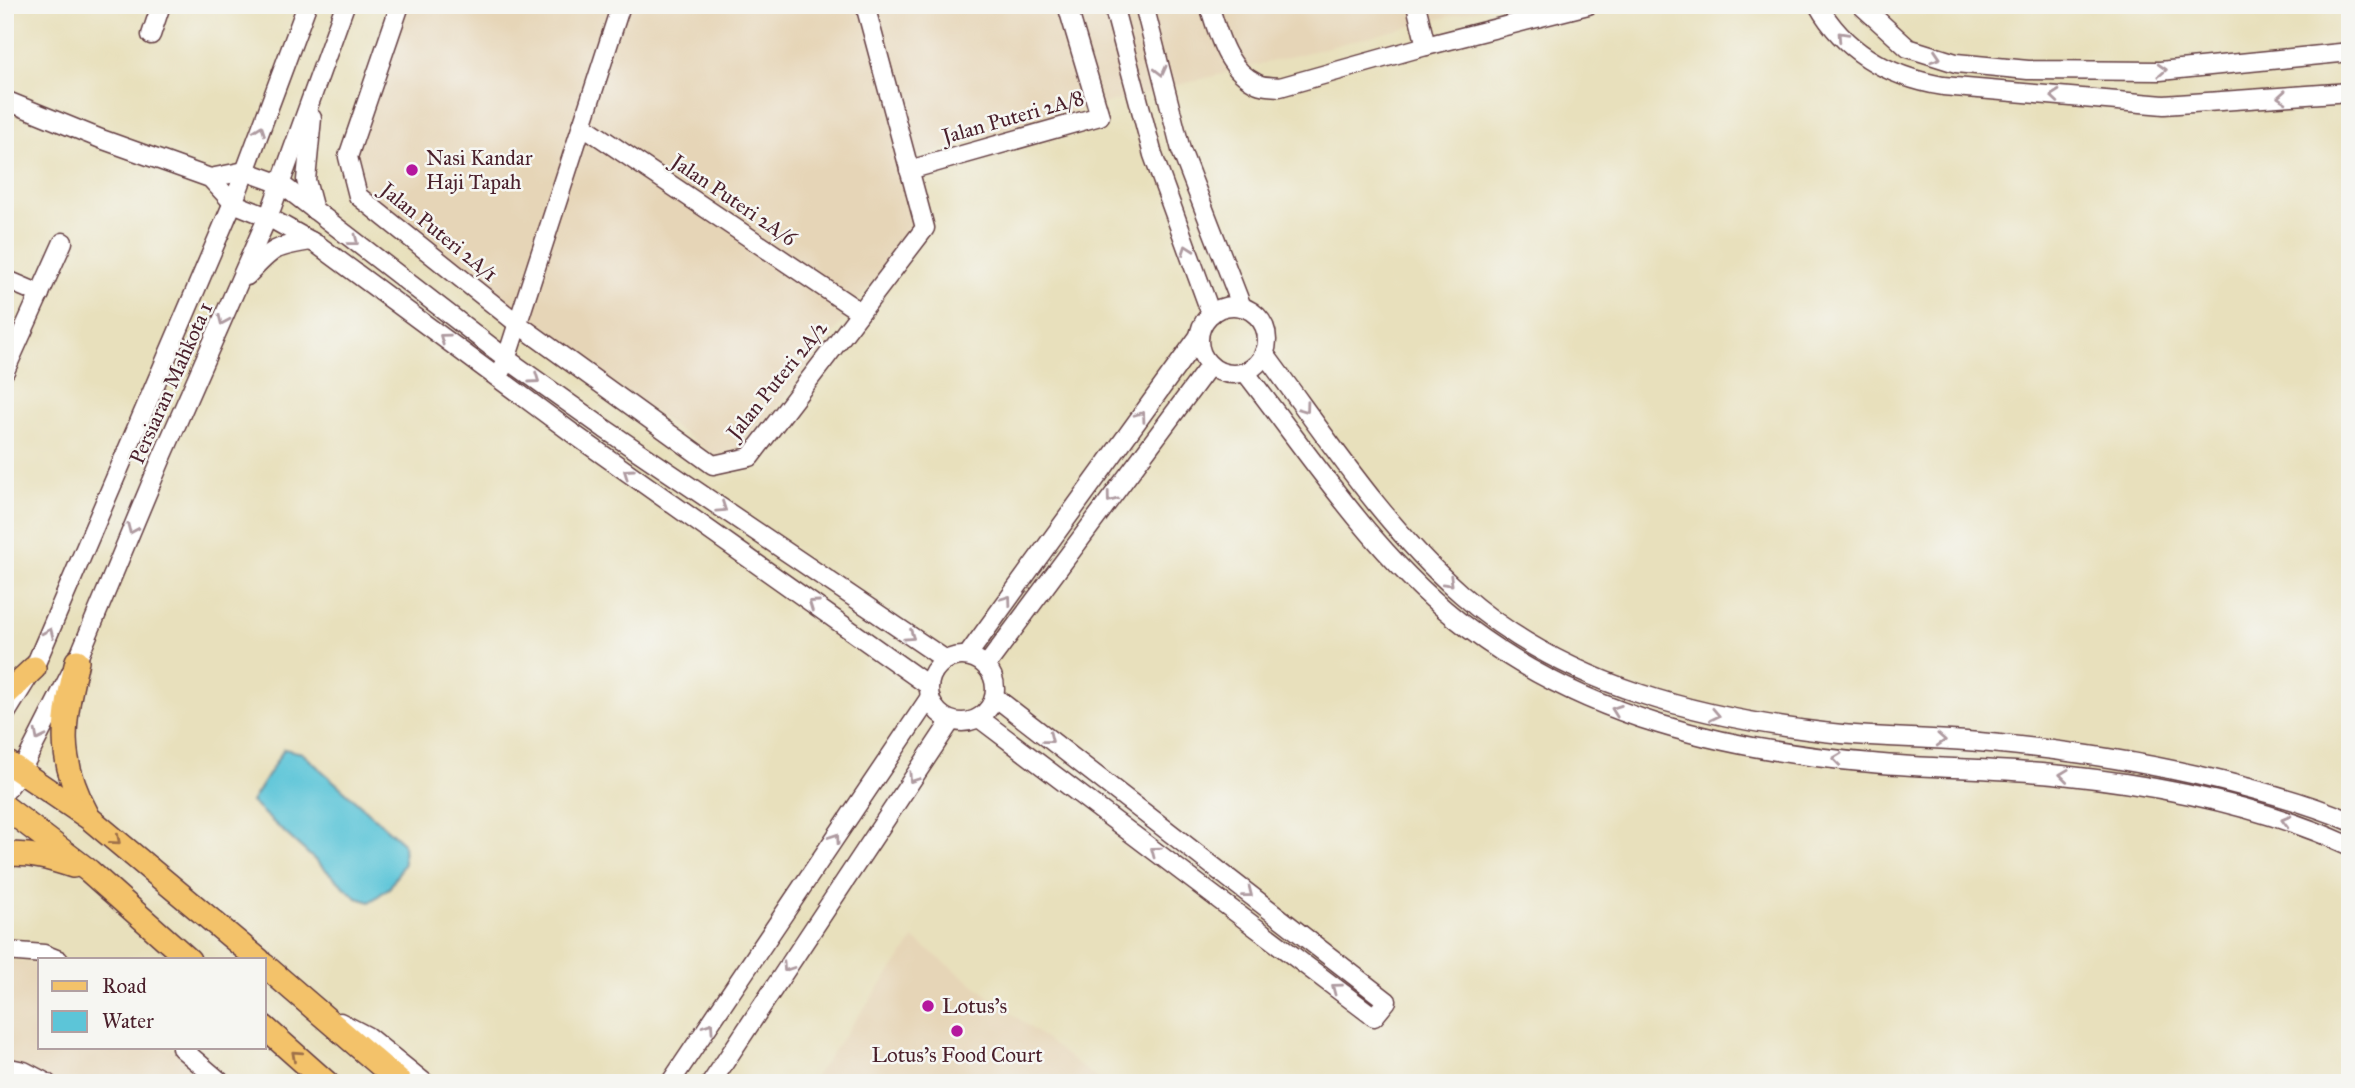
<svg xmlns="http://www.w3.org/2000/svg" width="2355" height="1088" font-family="'IM FELL Great Primer',serif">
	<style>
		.built { fill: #e6d5b7 }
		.water { fill: #5cc5d8; stroke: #537282; stroke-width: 2 }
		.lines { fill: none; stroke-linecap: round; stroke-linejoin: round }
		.minor-casing { stroke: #623c41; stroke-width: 21 }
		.major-casing { stroke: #623c41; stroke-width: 26 }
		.minor { stroke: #fff; stroke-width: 18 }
		.major { stroke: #f3c26a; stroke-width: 23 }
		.oneway { stroke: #ae9aa0 }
		.oneway2 { stroke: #9e704a }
		.poi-dot { fill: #b5179e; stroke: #f6f6f2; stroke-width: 2.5 }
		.labels { text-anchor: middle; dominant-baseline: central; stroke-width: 5; stroke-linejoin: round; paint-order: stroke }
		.street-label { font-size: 21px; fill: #4a1f2b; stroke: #f6f6f2 }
		.poi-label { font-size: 21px; fill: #4a1f2b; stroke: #f6f6f2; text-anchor: start }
	</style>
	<rect width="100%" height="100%" fill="#f6f6f2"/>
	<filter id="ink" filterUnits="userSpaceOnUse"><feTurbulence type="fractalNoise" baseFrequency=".0143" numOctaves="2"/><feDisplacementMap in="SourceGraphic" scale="14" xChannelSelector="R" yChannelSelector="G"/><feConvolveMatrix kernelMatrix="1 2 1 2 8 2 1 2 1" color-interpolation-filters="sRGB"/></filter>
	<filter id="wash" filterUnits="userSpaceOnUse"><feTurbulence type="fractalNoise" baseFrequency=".00686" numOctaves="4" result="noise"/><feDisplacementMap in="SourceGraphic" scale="28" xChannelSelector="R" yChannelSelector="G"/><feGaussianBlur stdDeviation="1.57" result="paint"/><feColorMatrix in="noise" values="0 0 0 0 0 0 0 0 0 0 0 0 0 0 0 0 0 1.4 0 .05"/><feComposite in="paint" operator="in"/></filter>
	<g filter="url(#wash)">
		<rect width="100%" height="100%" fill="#e8e0bc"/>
		<g class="built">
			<path d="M 408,5 L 1494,5 L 1080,110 L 900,162 L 916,226 L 744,449 L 715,456 L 527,321 L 364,192 L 356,156 Z"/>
			<path d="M 914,939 L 1103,1083 L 810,1083 Z"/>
			<path d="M 5,960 L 40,962 L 40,1048 L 172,1048 L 212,1083 L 5,1083 Z"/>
		</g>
		<path class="water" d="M 284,749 L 302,753 L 403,843 L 404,863 L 390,887 L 370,902 L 357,898 L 251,802 Z"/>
	</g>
	<g filter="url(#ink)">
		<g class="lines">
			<g class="minor-casing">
				<g id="minor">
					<path d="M 400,5 L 348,157 L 358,196 L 518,324 L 713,465 L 750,457 L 925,228 L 865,5"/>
					<path d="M 1113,5 L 1153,155 L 1211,314"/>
					<path d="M 1144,5 L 1181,150 L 1242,307"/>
					<path d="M 1209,5 C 1219,36 1226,69 1258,84 C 1264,87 1274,86 1280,87 L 1426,46 L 1588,5"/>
					<path d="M 1416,5 L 1426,46"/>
					<path d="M 1818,5 C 1845,53 1891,77 1943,86 L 2164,105 L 2350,92"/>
					<path d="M 1861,5 L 1908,48 L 1956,63 L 2028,70 L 2160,71 L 2350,52"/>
					<path d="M 5,6 L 6,5"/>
					<path d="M 151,35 L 161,5"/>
					<path d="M 5,100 L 101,139 L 210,178 L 233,203 L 268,217 L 318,245 L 575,435 L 929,686"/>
					<path d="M 312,118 L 306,180 L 314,210"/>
					<path d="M 582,125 L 860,312"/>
					<path d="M 909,170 L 1100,116 L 1067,5"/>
					<path d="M 210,178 L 245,171 L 281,184 L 507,359 L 605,429 L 946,660"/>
					<path d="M 247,276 C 273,248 273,247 311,241"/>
					<path d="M 5,279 L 40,294"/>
					<circle cx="1233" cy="340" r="34"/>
					<path d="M 1264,353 C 1326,436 1383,525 1461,594 C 1566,687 1706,720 1842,734 C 1887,738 1933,738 1979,742 C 2071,750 2160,764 2249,788 C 2284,797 2317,807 2350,821"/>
					<path d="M 503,369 L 621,5"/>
					<path d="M 5,371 L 63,242"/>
					<path d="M 1245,372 C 1313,459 1379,562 1469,629 C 1588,718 1726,750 1872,763 C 1935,769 1999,768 2062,775 C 2157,785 2263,806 2350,846"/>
					<circle cx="962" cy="689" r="33"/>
					<path d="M 967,656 L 1199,336"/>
					<path d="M 986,666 L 1210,365"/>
					<path d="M 5,715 L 34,668 L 237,193 L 307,5"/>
					<path d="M 979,718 L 1374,1017 L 1387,1001 L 995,697"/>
					<path d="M 5,792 L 21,771 L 77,661 L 163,455 L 272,207 L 345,5"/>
					<path d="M 5,951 L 44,954 L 59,960"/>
					<path d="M 340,1022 L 367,1036 L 425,1083"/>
					<path d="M 181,1048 L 222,1083"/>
					<path d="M 5,1067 L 24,1071 L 47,1083"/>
					<path d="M 670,1083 L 930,697"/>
					<path d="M 711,1083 L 951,721"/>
				</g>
			</g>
			<g class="major-casing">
				<g id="major">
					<path d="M 77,661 C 63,722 56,757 87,814"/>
					<path d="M 5,695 L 34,668"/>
					<path d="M 5,761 L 89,818 L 259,960"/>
					<path d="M 5,807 L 89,871 L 189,960"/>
					<path d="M 5,855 C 29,852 51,859 73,866"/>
					<path d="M 264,965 L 401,1083"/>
					<path d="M 264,1027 L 327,1083"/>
				</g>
			</g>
			<use href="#minor" class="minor"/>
			<use href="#major" class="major"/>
		</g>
		<defs><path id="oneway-chevron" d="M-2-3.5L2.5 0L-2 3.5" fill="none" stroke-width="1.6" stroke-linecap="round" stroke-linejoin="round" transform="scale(1.75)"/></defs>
		<g class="oneway">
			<use href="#oneway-chevron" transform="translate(1842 36) rotate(-133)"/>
			<use href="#oneway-chevron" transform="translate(1936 57) rotate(18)"/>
			<use href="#oneway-chevron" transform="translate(2162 70) rotate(-3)"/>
			<use href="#oneway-chevron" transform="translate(1161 71) rotate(76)"/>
			<use href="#oneway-chevron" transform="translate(2055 96) rotate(-175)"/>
			<use href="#oneway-chevron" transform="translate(2282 97) rotate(176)"/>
			<use href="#oneway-chevron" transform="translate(260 130) rotate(-70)"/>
			<use href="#oneway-chevron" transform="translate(354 241) rotate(38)"/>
			<use href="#oneway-chevron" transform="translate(1187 250) rotate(-110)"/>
			<use href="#oneway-chevron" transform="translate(223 320) rotate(114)"/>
			<use href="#oneway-chevron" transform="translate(444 338) rotate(-144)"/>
			<use href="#oneway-chevron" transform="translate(535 379) rotate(35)"/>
			<use href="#oneway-chevron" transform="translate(1305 408) rotate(54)"/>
			<use href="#oneway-chevron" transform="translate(1141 416) rotate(-54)"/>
			<use href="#oneway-chevron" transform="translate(628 473) rotate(-145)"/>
			<use href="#oneway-chevron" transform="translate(1111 498) rotate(127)"/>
			<use href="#oneway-chevron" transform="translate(722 508) rotate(34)"/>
			<use href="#oneway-chevron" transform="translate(132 529) rotate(113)"/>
			<use href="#oneway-chevron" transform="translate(1449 582) rotate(44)"/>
			<use href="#oneway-chevron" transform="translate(1007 600) rotate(-54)"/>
			<use href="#oneway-chevron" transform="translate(813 604) rotate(-145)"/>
			<use href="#oneway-chevron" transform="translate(49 633) rotate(-67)"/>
			<use href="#oneway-chevron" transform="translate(910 636) rotate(34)"/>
			<use href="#oneway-chevron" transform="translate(1616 710) rotate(-160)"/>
			<use href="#oneway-chevron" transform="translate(1715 715) rotate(12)"/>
			<use href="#oneway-chevron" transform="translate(39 736) rotate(117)"/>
			<use href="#oneway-chevron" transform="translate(1049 739) rotate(38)"/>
			<use href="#oneway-chevron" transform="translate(1941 740) rotate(3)"/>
			<use href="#oneway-chevron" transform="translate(1837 759) rotate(-173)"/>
			<use href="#oneway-chevron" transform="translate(2064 775) rotate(-173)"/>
			<use href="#oneway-chevron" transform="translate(913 778) rotate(124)"/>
			<use href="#oneway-chevron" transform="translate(2286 821) rotate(-165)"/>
			<use href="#oneway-chevron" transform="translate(835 838) rotate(-56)"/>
			<use href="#oneway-chevron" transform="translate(1155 851) rotate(-143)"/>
			<use href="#oneway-chevron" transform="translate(1248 893) rotate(38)"/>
			<use href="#oneway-chevron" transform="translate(787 967) rotate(124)"/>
			<use href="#oneway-chevron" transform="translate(1336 988) rotate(-143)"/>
			<use href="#oneway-chevron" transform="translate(709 1027) rotate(-56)"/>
		</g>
		<g class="oneway2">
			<use href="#oneway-chevron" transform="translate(116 840) rotate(40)"/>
			<use href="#oneway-chevron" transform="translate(296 1055) rotate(-138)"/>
		</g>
	</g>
	<g class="poi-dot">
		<circle cx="412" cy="170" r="7"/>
		<circle cx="928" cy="1006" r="7"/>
		<circle cx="957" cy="1031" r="7"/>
	</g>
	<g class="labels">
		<g class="street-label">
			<text transform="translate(1013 117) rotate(-16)">Jalan Puteri 2A/8</text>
			<text transform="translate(734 200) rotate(34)">Jalan Puteri 2A/6</text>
			<text transform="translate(439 232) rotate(39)">Jalan Puteri 2A/1</text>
			<text transform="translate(777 380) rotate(-51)">Jalan Puteri 2A/2</text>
			<text transform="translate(171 383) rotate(-66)">Persiaran Mahkota 1</text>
		</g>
		<g class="poi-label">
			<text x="426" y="158">Nasi Kandar<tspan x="426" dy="24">Haji Tapah</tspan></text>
			<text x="942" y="1006">Lotus's</text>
			<text x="957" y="1055" text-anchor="middle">Lotus's Food Court</text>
		</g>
	</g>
	<rect width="2355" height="1088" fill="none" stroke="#f6f6f2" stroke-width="28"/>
	<rect x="38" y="958" width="228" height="91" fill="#f6f6f2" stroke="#b1a0a2" stroke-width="2"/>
	<rect x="52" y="981" width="35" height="10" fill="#f3c26a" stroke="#b1a0a2" stroke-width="2"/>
	<text x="102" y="993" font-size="21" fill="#4a1f2b">Road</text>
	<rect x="52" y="1011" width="35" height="21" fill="#5cc5d8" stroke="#b1a0a2" stroke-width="2"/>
	<text x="102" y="1028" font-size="21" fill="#4a1f2b">Water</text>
</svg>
